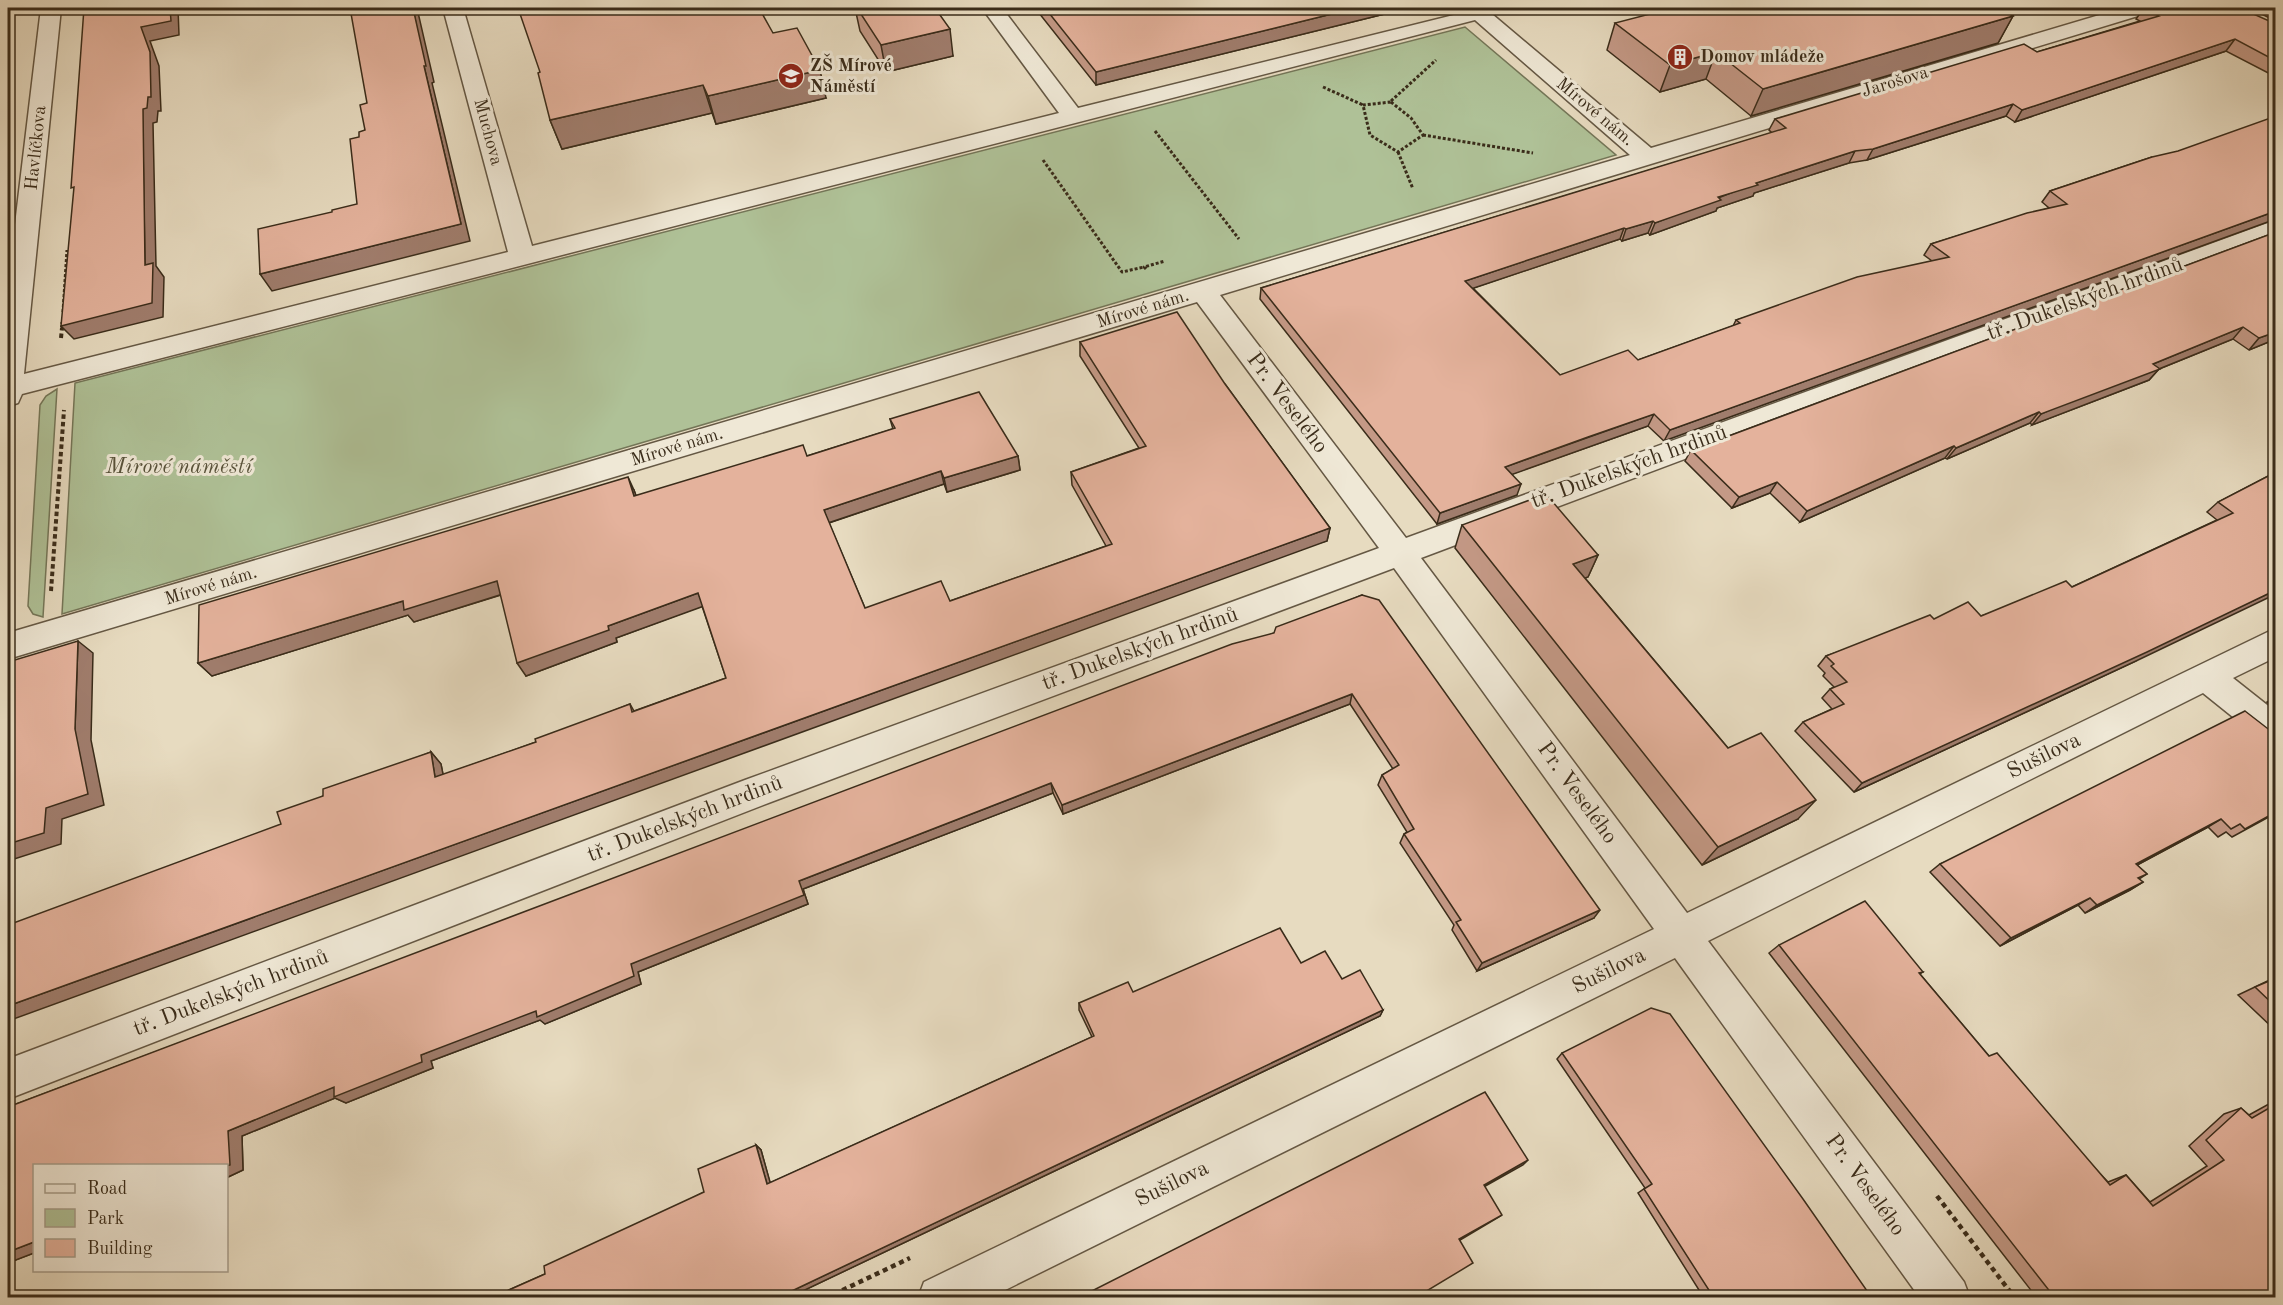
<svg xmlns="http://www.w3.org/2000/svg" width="2283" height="1305" font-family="'Old Standard TT',serif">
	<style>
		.green { fill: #afc197; stroke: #747658; stroke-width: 1.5 }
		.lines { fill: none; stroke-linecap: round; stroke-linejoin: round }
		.service-casing { stroke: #655844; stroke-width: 3 }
		.minor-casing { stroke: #655844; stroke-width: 3 }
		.path-far2 { stroke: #3a2c1a; stroke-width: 3; stroke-dasharray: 3 2; stroke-linecap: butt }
		.path-far1 { stroke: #3a2c1a; stroke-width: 4; stroke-dasharray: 4.5 3; stroke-linecap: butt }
		.path { stroke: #3a2c1a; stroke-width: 4.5; stroke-dasharray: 5 4; stroke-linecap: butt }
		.service { fill: #efe8d6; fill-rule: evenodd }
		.minor { fill: #efe8d6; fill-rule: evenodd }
		.wall { fill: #c49986; stroke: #3a2c1a; stroke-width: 1.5 }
		.shaded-wall { fill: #a07d6d; stroke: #3a2c1a; stroke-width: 1.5 }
		.building { fill: #e4b29c; stroke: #3a2c1a; stroke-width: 1.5 }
		.labels { text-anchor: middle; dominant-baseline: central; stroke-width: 6; stroke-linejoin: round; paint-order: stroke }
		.far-poi-label { font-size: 18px; font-weight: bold; fill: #3a2c1a; stroke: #efe8d6; text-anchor: start }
		.far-street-label { font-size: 18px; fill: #3a2c1a; stroke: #efe8d6 }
		.street-label { font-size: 22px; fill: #3a2c1a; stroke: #efe8d6 }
		.park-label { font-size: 22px; font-style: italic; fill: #575139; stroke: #efe8d6 }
	</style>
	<rect width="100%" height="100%" fill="#e7dbc0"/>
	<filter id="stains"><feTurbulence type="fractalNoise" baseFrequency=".00333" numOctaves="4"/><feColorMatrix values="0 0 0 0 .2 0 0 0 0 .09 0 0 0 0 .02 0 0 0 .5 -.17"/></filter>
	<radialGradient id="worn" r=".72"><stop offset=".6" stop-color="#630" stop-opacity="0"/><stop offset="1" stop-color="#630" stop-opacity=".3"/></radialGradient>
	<g class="green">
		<path d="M 1465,27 L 1616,155 L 62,614 L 75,383 Z"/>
		<path d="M 57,389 L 43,617 L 33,614 L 28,606 L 40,405 L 46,396 Z"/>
	</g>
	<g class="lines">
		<g class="service-casing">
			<path id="service" d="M 2093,8 L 2109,8 L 2122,16 L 2115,20 Z"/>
		</g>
		<g class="minor-casing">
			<path id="minor" d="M 41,8 L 61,8 L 24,374 L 508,252 L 443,8 L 463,8 L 532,246 L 1059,113 L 982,8 L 1002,8 L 1078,108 L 1482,8 L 1486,9 L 1651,148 L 2123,8 L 2154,8 L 2151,12 L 1220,295 L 1406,538 L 2276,220 L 2276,237 L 1421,558 L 1687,913 L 2276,628 L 2276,657 L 2233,678 L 2276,712 L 2276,747 L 2264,742 L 2203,693 L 1708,941 L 1964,1282 L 1970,1298 L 1920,1298 L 1675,958 L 989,1298 L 918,1298 L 924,1282 L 1654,929 L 1394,568 L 771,802 L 8,1099 L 8,1059 L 745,780 L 1379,548 L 1197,302 L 8,659 L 8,633 L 1630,155 L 1475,20 L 22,394 L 18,403 L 8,406 L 8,283 Z"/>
		</g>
		<g class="path-far2">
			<path d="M 1323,87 L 1363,105"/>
			<path d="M 1391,101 L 1436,60"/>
			<path d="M 1391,102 L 1411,118 L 1423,135 L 1398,152 L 1370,135 L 1363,105 Z"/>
			<path d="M 1155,131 L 1239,239"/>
			<path d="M 1423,135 L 1533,153"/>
			<path d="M 1398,152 L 1413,189"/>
			<path d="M 1043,160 L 1122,272 L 1144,267"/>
			<path d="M 1146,269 L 1144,267 L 1165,261"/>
			<path d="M 63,312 L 67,250"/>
			<path d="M 62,329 L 62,322"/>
		</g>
		<g class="path-far1">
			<path d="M 61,338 L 62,328"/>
			<path d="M 51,591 L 64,410"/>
		</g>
		<g class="path">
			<path d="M 1937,1196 L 2015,1298"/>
			<path d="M 826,1298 L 910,1258"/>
		</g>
		<use href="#service" class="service"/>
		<use href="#minor" class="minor"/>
	</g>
	<g class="wall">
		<path d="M 855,8 L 935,8 L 953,56 L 886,72 L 860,31 Z"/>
		<path d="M 1035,8 L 1409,8 L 1096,85 Z"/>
		<path d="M 2144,8 L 2276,24 L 2276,77 L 2226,51 L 2015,122 L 2006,116 L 1867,160 L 1849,163 L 1754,193 L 1753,196 L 1717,208 L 1716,211 L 1650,235 L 1648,233 L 1622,241 L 1620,239 L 1473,288 L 1560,375 L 1638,360 L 1733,326 L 1736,320 L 1932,261 L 1924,255 L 1931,244 L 2049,208 L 2042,202 L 2050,191 L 2152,157 L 1664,441 L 1648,426 L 1512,474 L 1517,495 L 1437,524 L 1260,299 L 1261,288 L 1772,133 L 1769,130 L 1775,119 L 2037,52 L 2140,21 L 2136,19 Z"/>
		<path d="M 2249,8 L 2276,8 L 2276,21 Z"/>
		<path d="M 2013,16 L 1998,43 L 1751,116 L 1706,79 L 1660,92 L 1607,50 L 1615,23 Z"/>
		<path d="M 773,33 L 826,98 L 716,124 L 712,113 L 562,149 L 550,120 Z"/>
		<path d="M 2276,232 L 2276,339 L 2249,350 L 2233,339 L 2159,369 L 2149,380 L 2032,425 L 2030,423 L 1947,459 L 1945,458 L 1800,522 L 1770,493 L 1732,508 L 1685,461 L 1691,450 Z"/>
		<path d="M 1080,342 L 1225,384 L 1330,528 L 1327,541 L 281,824 L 323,796 L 431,752 L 441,764 L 443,775 L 536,742 L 630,704 L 634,711 L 726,678 L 702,606 L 616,638 L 617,642 L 526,676 L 501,595 L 414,622 L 408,615 L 212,676 L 198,663 L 634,490 L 636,496 L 807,456 L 893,429 L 890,419 L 1018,456 L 1020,470 L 947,492 L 944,484 L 829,523 L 865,608 L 950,601 L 1106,546 L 1072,485 L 1071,472 L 1139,448 L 1080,356 Z"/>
		<path d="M 2276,472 L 2136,661 L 1854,792 L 1795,731 L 1803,722 L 1832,709 L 1822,698 L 1830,689 L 1834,687 L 1823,676 L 1825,673 L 1818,666 L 1826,656 L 1934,619 L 1981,616 L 2072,587 L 2217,520 L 2207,512 L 2218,502 Z"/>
		<path d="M 1462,525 L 1598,555 L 1588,577 L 1585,578 L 1728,748 L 1798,819 L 1702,865 L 1455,548 Z"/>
		<path d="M 1362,595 L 1594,918 L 1477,971 L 1452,930 L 1454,925 L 1400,843 L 1404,834 L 1407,832 L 1378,785 L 1382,775 L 1393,769 L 1350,704 L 1063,814 L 1053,793 L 803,889 L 808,904 L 638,972 L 641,984 L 545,1024 L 540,1020 L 431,1061 L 433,1068 L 346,1103 L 335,1098 L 242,1136 L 243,1170 L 226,1178 L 226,1166 L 34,1166 L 34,1253 L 8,1263 L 8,1107 L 1274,633 Z"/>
		<path d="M 2276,696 L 2276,710 L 2267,702 Z"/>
		<path d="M 2276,735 L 2276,800 L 2274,801 L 2276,813 L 2232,837 L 2226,832 L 2218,837 L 2208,827 L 2137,865 L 2147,874 L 2139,879 L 2143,882 L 2130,890 L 2085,913 L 2078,905 L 2000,946 L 1930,872 L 1940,864 Z"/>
		<path d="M 1779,945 L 1923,972 L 1920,974 L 1989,1056 L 2108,1182 L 2126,1175 L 2150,1202 L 2207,1166 L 2189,1146 L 2224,1114 L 2241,1108 L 2249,1115 L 2276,1100 L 2276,1298 L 2037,1298 L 1769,953 Z"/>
		<path d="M 1301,963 L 1342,979 L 1383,1010 L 1380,1016 L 788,1298 L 491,1298 L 545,1274 L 704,1192 L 756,1145 L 761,1150 L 770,1183 L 1092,1037 L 1079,1010 L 1079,1003 L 1133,992 Z"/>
		<path d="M 2276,977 L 2276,1031 L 2238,995 Z"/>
		<path d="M 1562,1053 L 1872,1298 L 1704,1298 L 1638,1193 L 1645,1188 L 1557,1059 Z"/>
	</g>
	<g class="shaded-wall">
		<path d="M 8,8 L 11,8 L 8,29 Z"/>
		<path d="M 170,8 L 178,8 L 179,35 L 150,41 L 159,66 L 161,111 L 158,111 L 157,122 L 153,123 L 156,266 L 164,277 L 163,317 L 74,339 L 61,326 L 145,265 L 141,27 Z"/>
		<path d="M 413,8 L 417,8 L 434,82 L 432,83 L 470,241 L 272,291 L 260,274 L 461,224 L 424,66 Z"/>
		<path d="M 1356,8 L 1409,8 L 1096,85 L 1096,72 Z"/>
		<path d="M 2013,16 L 1998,43 L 1751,116 L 1763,89 Z"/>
		<path d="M 950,29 L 953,56 L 886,72 L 881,45 Z"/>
		<path d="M 2235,39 L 2226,51 L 2015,122 L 2022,110 Z"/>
		<path d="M 1716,52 L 1706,79 L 1660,92 L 1670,65 Z"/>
		<path d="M 820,70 L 826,98 L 716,124 L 708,96 Z"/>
		<path d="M 703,85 L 712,113 L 562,149 L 550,120 Z"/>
		<path d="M 2013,104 L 2006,116 L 1867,160 L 1873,149 Z"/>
		<path d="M 1855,151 L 1849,163 L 1754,193 L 1753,196 L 1717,208 L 1716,211 L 1650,235 L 1655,223 L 1756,183 Z"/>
		<path d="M 2276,211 L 2276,219 L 1664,441 L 1670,430 Z"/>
		<path d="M 1653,221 L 1648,233 L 1622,241 L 1626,229 Z"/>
		<path d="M 1624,228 L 1620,239 L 1462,292 L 1465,281 Z"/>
		<path d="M 2243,327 L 2233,339 L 2159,369 L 2149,380 L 2032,425 L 2041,414 L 2153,364 Z"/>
		<path d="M 2276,332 L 2276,339 L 2249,350 L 2259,338 Z"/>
		<path d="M 2039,412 L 2030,423 L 1947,459 L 1956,448 Z"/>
		<path d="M 1654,414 L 1648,426 L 1502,478 L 1505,467 Z"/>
		<path d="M 1954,446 L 1945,458 L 1800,522 L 1807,511 Z"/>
		<path d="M 1018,456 L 1020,470 L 947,492 L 944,478 Z"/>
		<path d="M 941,471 L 944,484 L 828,523 L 824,510 Z"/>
		<path d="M 628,477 L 634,490 L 641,509 L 634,496 Z"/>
		<path d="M 1777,482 L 1770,493 L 1732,508 L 1739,497 Z"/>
		<path d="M 1521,484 L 1517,495 L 1437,524 L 1440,513 Z"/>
		<path d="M 1330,528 L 1327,541 L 8,1021 L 8,1006 Z"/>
		<path d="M 1598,555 L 1588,577 L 1563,586 L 1573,564 Z"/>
		<path d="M 497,581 L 506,593 L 414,622 L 408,615 L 212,676 L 198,663 L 403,601 Z"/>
		<path d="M 2276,590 L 2276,594 L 2136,661 L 1854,792 L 1862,783 Z"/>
		<path d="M 698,593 L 704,606 L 616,638 L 617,642 L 526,676 L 517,663 L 608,626 Z"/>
		<path d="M 78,641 L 93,653 L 91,740 L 104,805 L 62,819 L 61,844 L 8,861 L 8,844 L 75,729 Z"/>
		<path d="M 1352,694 L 1350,704 L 1063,814 L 1062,805 Z"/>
		<path d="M 431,752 L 441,764 L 446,789 L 435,777 Z"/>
		<path d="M 1051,783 L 1053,793 L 803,889 L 808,904 L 638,972 L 641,984 L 545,1024 L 540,1020 L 431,1061 L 433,1068 L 346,1103 L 335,1098 L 242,1136 L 243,1170 L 226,1178 L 228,1131 L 334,1087 L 421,1055 L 631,964 L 799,881 Z"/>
		<path d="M 1816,800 L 1798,819 L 1702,865 L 1718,847 Z"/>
		<path d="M 2221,819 L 2208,827 L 2124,872 L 2136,864 Z"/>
		<path d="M 2143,882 L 2130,890 L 2085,913 L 2097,905 Z"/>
		<path d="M 2090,898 L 2078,905 L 2000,946 L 2011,938 Z"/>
		<path d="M 1600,910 L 1594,918 L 1477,971 L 1482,963 Z"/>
		<path d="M 1383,1010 L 1380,1016 L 788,1298 L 777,1298 Z"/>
		<path d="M 756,1145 L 761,1150 L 772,1189 L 767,1184 Z"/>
		<path d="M 1528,1160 L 1523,1165 L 1480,1189 L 1484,1185 Z"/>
		<path d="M 1502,1215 L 1497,1218 L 1455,1243 L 1459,1239 Z"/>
		<path d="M 34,1242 L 34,1253 L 8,1263 L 8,1252 Z"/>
	</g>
	<g class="building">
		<path d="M 84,8 L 170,8 L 171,21 L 141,27 L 150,52 L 151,97 L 148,97 L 147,108 L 143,109 L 145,265 L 153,263 L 152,303 L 61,326 L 74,187 L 71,188 Z"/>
		<path d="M 350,8 L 413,8 L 426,66 L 424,66 L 461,224 L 260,274 L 258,229 L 332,212 L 332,210 L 357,204 L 350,139 L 359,137 L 359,132 L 365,130 L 360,105 L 367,103 Z"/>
		<path d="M 518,8 L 759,8 L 773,33 L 797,28 L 820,70 L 708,96 L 703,85 L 550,120 L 538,73 L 540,72 Z"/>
		<path d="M 857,8 L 935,8 L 950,29 L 881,45 Z"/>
		<path d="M 1045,8 L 1356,8 L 1096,72 Z"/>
		<path d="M 1673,8 L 1999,8 L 2013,16 L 1763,89 L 1716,52 L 1670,65 L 1615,23 Z"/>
		<path d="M 2144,8 L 2240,8 L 2276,24 L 2276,61 L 2235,39 L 2022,110 L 2013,104 L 1873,149 L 1855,151 L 1756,183 L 1758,185 L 1718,197 L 1721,200 L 1655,223 L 1653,221 L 1626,229 L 1624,228 L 1465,281 L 1560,375 L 1628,350 L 1638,360 L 1740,323 L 1736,320 L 1857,277 L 1949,257 L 1931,244 L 2027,213 L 2067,204 L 2050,191 L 2152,157 L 2178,151 L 2276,116 L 2276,211 L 1670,430 L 1654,414 L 1588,437 L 1505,467 L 1521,484 L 1440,513 L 1261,288 L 1786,128 L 1775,119 L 2024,44 L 2037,52 L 2159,16 Z"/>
		<path d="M 2276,232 L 2276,332 L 2259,338 L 2243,327 L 2153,364 L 2160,369 L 2041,414 L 2039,412 L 1956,448 L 1954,446 L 1807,511 L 1777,482 L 1739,497 L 1691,450 Z"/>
		<path d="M 1177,312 L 1225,384 L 1330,528 L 8,1006 L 8,925 L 281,824 L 277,812 L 323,796 L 323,789 L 431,752 L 435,777 L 536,742 L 535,739 L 630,704 L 632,712 L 726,678 L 698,593 L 608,626 L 609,630 L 517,663 L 497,581 L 404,610 L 403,601 L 198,663 L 199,605 L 628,477 L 634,496 L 803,445 L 807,456 L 895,428 L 890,419 L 979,392 L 1018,456 L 944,478 L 941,471 L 824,510 L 865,608 L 941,581 L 950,601 L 1112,544 L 1071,472 L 1146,446 L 1080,342 Z"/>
		<path d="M 2276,472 L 2276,590 L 2147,652 L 1862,783 L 1803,722 L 1844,704 L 1830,689 L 1847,682 L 1831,666 L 1834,664 L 1826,656 L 1930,615 L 1934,619 L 1968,602 L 1981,616 L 2066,581 L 2072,587 L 2233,513 L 2218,502 Z"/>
		<path d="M 1546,494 L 1598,555 L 1573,564 L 1728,748 L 1761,733 L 1816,800 L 1718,847 L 1462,525 Z"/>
		<path d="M 1362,595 L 1379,600 L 1600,910 L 1482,963 L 1456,922 L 1461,920 L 1404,834 L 1414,829 L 1382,775 L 1399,765 L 1352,694 L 1062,805 L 1051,783 L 799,881 L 804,895 L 631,964 L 634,976 L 537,1017 L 536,1011 L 421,1055 L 422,1062 L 334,1097 L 334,1087 L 228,1131 L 230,1165 L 226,1166 L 34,1166 L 34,1242 L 8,1252 L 8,1107 L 1232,644 L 1274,633 L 1276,627 Z"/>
		<path d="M 78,641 L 75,729 L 88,794 L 46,808 L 44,833 L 8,844 L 8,662 Z"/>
		<path d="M 2245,711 L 2276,735 L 2276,799 L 2274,800 L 2276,802 L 2276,812 L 2245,829 L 2240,824 L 2231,829 L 2221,819 L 2136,864 L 2147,874 L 2138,878 L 2143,882 L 2097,905 L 2090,898 L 2011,938 L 1940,864 Z"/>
		<path d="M 1865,901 L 1923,972 L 1919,973 L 1989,1056 L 1997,1053 L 2110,1185 L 2126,1175 L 2153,1206 L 2224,1160 L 2206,1140 L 2241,1108 L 2252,1118 L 2276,1104 L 2276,1298 L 2055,1298 L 1779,945 Z"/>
		<path d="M 1280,928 L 1301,963 L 1325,951 L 1342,979 L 1360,970 L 1383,1010 L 777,1298 L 491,1298 L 545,1274 L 544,1266 L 704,1192 L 698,1169 L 756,1145 L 767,1184 L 1094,1036 L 1079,1003 L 1128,982 L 1133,992 Z"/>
		<path d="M 2276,978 L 2276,1007 L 2255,987 Z"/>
		<path d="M 1651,1008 L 1670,1014 L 1803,1199 L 1872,1298 L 1714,1298 L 1644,1189 L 1652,1184 L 1562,1053 Z"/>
		<path d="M 1485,1092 L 1528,1160 L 1484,1185 L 1502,1215 L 1459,1239 L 1473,1263 L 1415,1298 L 1078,1298 Z"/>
	</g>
	<defs>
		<g id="building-disc" transform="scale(1.35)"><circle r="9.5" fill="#8f2418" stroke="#efe8d6"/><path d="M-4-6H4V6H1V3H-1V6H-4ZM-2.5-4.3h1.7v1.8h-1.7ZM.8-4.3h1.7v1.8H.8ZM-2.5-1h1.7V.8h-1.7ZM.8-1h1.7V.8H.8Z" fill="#fff"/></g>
		<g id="school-disc" transform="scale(1.35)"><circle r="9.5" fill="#8f2418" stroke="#efe8d6"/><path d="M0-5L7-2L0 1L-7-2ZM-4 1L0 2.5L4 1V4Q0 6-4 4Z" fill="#fff"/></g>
	</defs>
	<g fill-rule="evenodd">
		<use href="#building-disc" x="1680" y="57"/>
		<use href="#school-disc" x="791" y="76"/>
	</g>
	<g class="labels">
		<g class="far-poi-label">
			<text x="1700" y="57">Domov mládeže</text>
			<text x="810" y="66">ZŠ Mírové<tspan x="810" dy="21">Náměstí</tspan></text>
		</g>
		<g class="far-street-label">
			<text transform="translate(1895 82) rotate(-17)">Jarošova</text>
			<text transform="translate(1595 112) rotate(40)">Mírové nám.</text>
			<text transform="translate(488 132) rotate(75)">Muchova</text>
			<text transform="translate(36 148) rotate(-84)">Havlíčkova</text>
			<text transform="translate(1143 309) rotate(-17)">Mírové nám.</text>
			<text transform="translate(677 447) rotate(-17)">Mírové nám.</text>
			<text transform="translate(211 586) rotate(-17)">Mírové nám.</text>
		</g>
		<g class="street-label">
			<text transform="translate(2085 299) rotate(-20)">tř. Dukelských hrdinů</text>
			<text transform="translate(1287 403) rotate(53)">Pr. Veselého</text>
			<text transform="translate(1629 467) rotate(-20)">tř. Dukelských hrdinů</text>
			<text transform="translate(1140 649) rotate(-20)">tř. Dukelských hrdinů</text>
			<text transform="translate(2044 756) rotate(-26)">Sušilova</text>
			<text transform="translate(1577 793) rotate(54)">Pr. Veselého</text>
			<text transform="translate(685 819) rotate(-21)">tř. Dukelských hrdinů</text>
			<text transform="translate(1609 971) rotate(-26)">Sušilova</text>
			<text transform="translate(231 993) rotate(-21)">tř. Dukelských hrdinů</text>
			<text transform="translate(1172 1184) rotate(-26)">Sušilova</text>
			<text transform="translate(1865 1185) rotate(54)">Pr. Veselého</text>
		</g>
		<g class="park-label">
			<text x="179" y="467">Mírové náměstí</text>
		</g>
	</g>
	<rect width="2283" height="1305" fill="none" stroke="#e7dbc0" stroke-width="30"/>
	<rect x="9" y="9" width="2265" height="1287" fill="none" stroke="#3a2c1a" stroke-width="3"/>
	<rect x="15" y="15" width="2253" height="1275" fill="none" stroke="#3a2c1a" stroke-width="1.5"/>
	<rect x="33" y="1164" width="195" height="108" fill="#efe8d6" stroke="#a79d8b" stroke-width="1.5"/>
	<rect x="45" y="1184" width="30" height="9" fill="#efe8d6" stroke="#a79d8b" stroke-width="1.5"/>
	<text x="87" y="1194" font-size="18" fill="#3a2c1a">Road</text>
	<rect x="45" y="1209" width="30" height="18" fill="#afc197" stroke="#a79d8b" stroke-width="1.5"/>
	<text x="87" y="1224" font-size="18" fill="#3a2c1a">Park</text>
	<rect x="45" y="1239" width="30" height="18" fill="#e4b29c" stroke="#a79d8b" stroke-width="1.5"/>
	<text x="87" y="1254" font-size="18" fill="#3a2c1a">Building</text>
	<rect width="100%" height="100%" filter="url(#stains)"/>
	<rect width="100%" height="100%" fill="url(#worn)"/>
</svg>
